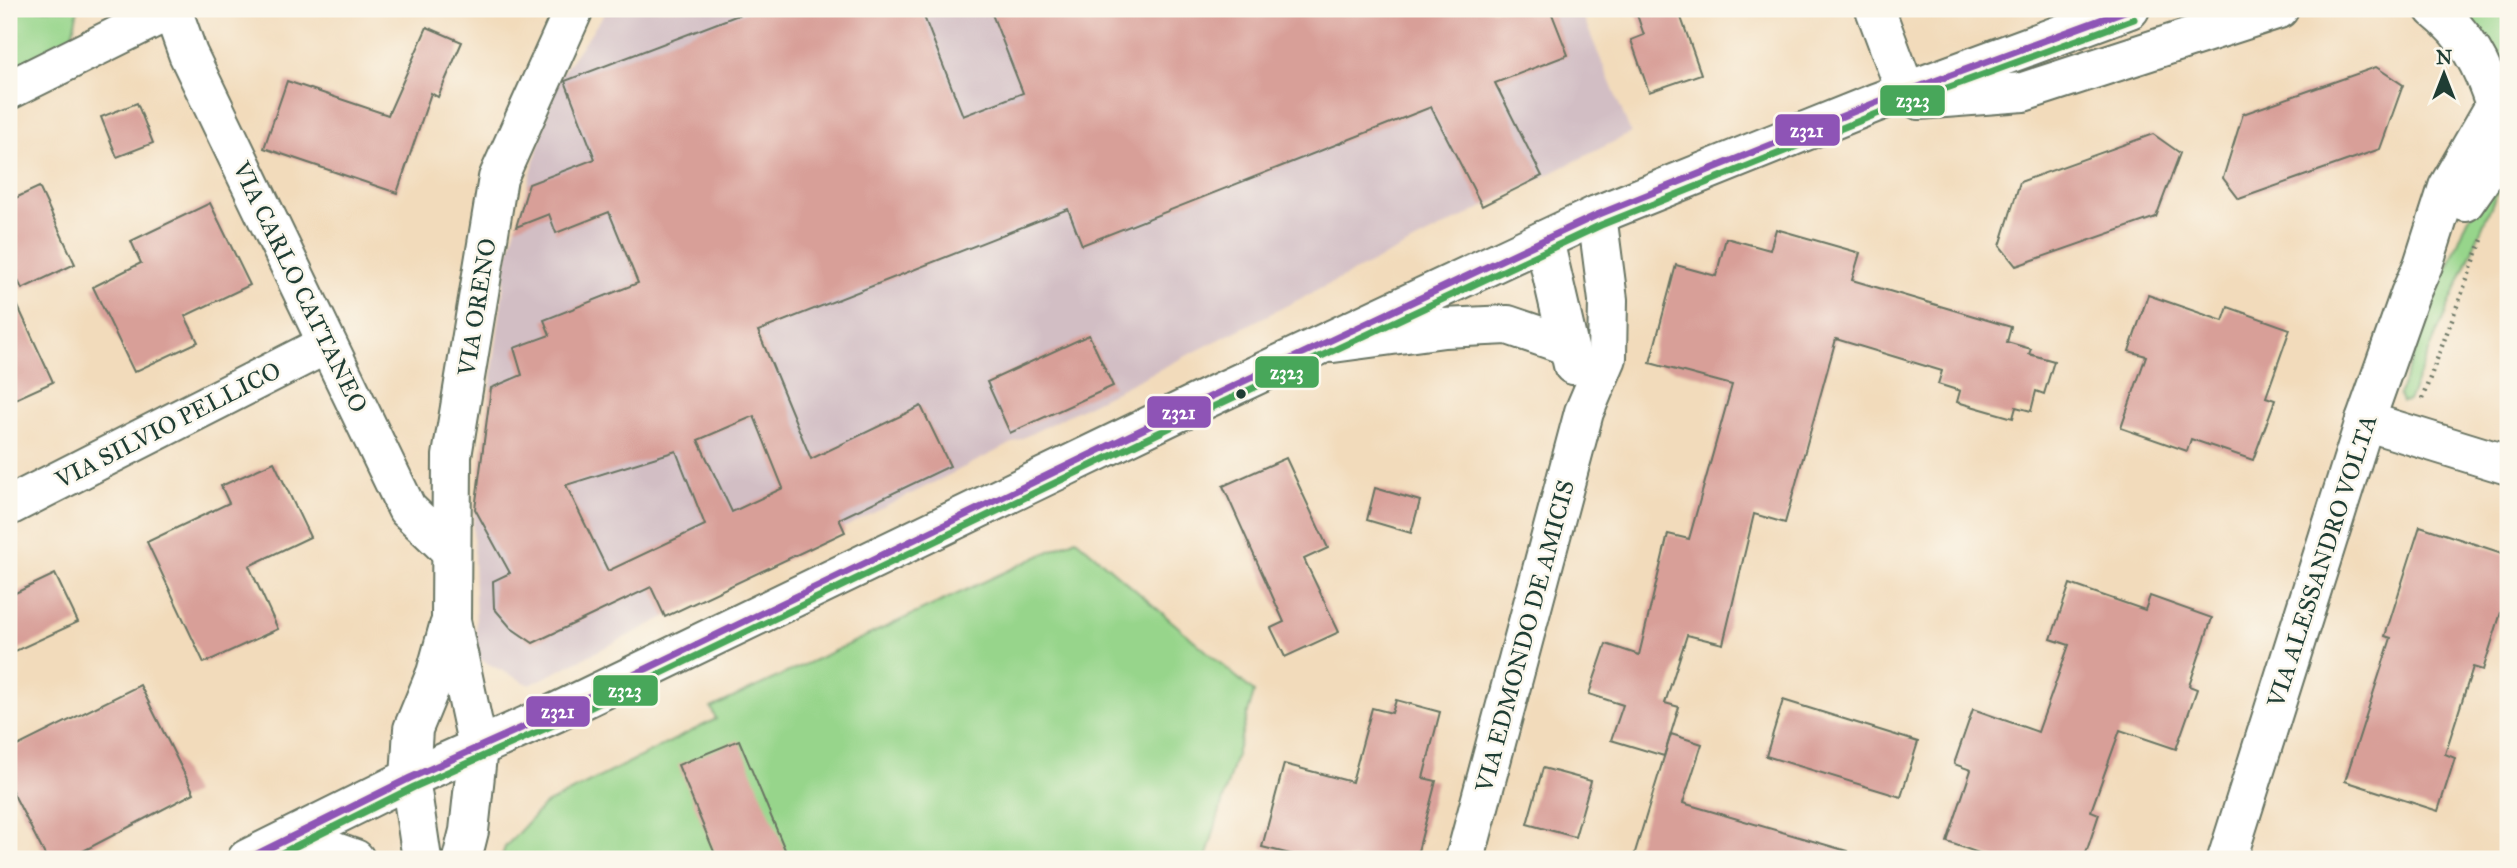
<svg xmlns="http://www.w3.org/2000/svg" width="2517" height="868" font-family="'IM FELL Great Primer',serif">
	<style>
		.industrial { fill: #d2bec4 }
		.green { fill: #97d58b; stroke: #5b8960; stroke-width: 2 }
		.building { fill: #d89f98; fill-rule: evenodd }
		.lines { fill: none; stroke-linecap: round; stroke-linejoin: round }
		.street-casing { stroke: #697463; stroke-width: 42 }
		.secondary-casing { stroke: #697463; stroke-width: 42 }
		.path { stroke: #697463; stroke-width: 4.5; stroke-dasharray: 2 5; stroke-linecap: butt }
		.street { stroke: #fff; stroke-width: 38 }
		.secondary { stroke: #fff; stroke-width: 38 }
		.bus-1-casing { stroke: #fbf7ec; stroke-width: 12 }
		.bus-2-casing { stroke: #fbf7ec; stroke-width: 12 }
		.bus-1 { stroke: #8e54b6; stroke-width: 7 }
		.bus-2 { stroke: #48a75a; stroke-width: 7 }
		.bus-dot { fill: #1f3d34; stroke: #fbf7ec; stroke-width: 2.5 }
		.labels { text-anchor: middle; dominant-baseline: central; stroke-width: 5; stroke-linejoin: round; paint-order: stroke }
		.street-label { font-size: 24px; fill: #1f3d34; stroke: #fbf7ec }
		.line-badge { stroke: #fbf7ec; stroke-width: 2.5 }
		.badge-label { font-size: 19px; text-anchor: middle; font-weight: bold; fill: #fff }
	</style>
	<rect width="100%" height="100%" fill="#fbf7ec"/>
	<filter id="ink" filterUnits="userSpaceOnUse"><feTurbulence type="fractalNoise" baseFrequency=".0143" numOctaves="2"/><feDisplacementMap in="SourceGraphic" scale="14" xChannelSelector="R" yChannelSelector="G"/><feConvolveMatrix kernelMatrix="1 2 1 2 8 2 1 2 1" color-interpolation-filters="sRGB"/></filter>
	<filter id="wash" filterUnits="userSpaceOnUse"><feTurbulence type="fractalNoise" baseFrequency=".00686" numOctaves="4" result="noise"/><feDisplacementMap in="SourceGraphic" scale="28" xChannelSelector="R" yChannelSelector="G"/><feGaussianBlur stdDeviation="1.57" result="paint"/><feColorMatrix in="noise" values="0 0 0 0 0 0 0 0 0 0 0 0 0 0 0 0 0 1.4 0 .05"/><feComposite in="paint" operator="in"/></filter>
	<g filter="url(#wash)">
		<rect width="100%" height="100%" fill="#f2dbbb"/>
		<path class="industrial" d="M 608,9 L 1580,9 L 1631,133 L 530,685 L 477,658 L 473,526 L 507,259 L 557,80 Z"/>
		<g class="green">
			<path d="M 9,9 L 78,9 L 71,41 L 9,71 Z"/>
			<path d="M 2459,9 L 2508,9 L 2508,58 L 2500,65 Z"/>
			<path d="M 2508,165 L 2508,179 L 2495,197 L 2408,401 L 2402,402 L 2399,395 L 2425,322 L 2468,219 Z"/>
			<path d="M 1076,539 L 1254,692 L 1206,859 L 501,859 L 505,847 L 544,805 L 716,719 L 711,708 Z"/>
		</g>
		<g id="blocks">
			<g class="building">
				<path d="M 754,9 L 921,9 L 963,116 L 1023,93 L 990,9 L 1550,9 L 1568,55 L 1495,83 L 1542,176 L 1482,206 L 1431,107 L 1082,245 L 1068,209 L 758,331 L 811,459 L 921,406 L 950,466 L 839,519 L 845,532 L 665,617 L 651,587 L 533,643 L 511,628 L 494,608 L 493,581 L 510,573 L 475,509 L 491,388 L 522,375 L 514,348 L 550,335 L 544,320 L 638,283 L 609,212 L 556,233 L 549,214 L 516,227 L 529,184 L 595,159 L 565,81 ZM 754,416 L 783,488 L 732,512 L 698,440 ZM 676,451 L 705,525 L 608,571 L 566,485 Z"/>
				<path d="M 1635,9 L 1678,9 L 1701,74 L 1649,92 L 1631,40 L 1644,35 Z"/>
				<path d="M 427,27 L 462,42 L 438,97 L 431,93 L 397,193 L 264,148 L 287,81 L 388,115 Z"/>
				<path d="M 2376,67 L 2403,85 L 2380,149 L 2239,199 L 2223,178 L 2243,114 Z"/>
				<path d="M 137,103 L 153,143 L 117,157 L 101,117 Z"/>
				<path d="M 2153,134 L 2180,153 L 2156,217 L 2016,266 L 2000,246 L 2020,182 Z"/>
				<path d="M 39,187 L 75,264 L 22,289 L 9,262 L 9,201 Z"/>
				<path d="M 210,203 L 250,285 L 185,316 L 198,342 L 134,372 L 93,287 L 141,263 L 131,241 Z"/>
				<path d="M 1776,229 L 1860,253 L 1852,280 L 2011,327 L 2007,342 L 2031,349 L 2029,354 L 2054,361 L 2044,394 L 2036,391 L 2031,411 L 2016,407 L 2013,418 L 1957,402 L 1960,391 L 1938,384 L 1942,371 L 1836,339 L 1785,523 L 1754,514 L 1723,644 L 1687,635 L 1665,703 L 1679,707 L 1664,756 L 1611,740 L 1623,705 L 1589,694 L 1606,644 L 1639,655 L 1668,534 L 1689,539 L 1732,385 L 1650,363 L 1676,265 L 1716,276 L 1726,238 L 1770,250 Z"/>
				<path d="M 9,287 L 53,382 L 9,402 Z"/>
				<path d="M 2148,295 L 2223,321 L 2228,307 L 2290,329 L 2266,397 L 2275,400 L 2253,460 L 2191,439 L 2187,451 L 2121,428 L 2146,356 L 2129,351 Z"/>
				<path d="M 1089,335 L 1113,386 L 1010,433 L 987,382 Z"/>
				<path d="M 1286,458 L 1328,548 L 1304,559 L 1339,632 L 1285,657 L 1271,628 L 1284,622 L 1223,486 Z"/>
				<path d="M 274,462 L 310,537 L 249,566 L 278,629 L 204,663 L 147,542 L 229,503 L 221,486 Z"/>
				<path d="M 1375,488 L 1420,501 L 1411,533 L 1367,520 Z"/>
				<path d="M 2420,526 L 2508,555 L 2508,590 L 2483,670 L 2473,667 L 2445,754 L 2455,758 L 2438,811 L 2345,781 L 2391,638 L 2385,636 Z"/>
				<path d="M 55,574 L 78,622 L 9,654 L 9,596 Z"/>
				<path d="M 2070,584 L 2145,610 L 2150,596 L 2212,618 L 2189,686 L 2197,689 L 2176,749 L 2120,730 L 2091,811 L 2099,814 L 2084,859 L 1996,859 L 1947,842 L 1971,770 L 1954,764 L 1973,709 L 2038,732 L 2069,645 L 2051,639 Z"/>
				<path d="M 140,685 L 194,793 L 68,859 L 47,859 L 9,785 L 9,750 Z"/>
				<path d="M 1396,700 L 1440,712 L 1423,778 L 1436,781 L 1416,859 L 1310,859 L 1262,847 L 1284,764 L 1352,782 L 1372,708 L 1392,713 Z"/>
				<path d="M 1783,700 L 1918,742 L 1901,797 L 1766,756 Z"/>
				<path d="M 1671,734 L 1702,744 L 1683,803 L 1847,851 L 1845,859 L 1633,859 Z"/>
				<path d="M 739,740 L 789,859 L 717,859 L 678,765 Z"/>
				<path d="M 1543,768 L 1591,781 L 1575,837 L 1527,824 Z"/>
			</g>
		</g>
	</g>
	<g filter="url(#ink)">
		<use href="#blocks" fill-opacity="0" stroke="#697463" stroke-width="2"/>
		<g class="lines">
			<g class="street-casing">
				<g id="street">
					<path d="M 1875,9 L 1906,92"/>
					<path d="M 9,90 L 172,9 L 188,54 L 407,509 L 451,551"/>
					<path d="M 1544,240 L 1573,365"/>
					<path d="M 1333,343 L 1444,328 L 1508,325 L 1566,345"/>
					<path d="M 2365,421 L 2508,465"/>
					<path d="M 9,506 L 327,344"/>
					<path d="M 261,854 L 321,847 L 355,859"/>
					<path d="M 422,859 L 410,778 L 413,729 L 436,673 L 449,626"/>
					<path d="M 462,859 L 469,831 L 478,747 L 451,621 L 452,456 L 498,178 L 574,9"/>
					<path d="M 1465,859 L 1584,412 L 1607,358 L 1608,300 L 1597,215"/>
				</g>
			</g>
			<g class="secondary-casing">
				<g id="secondary">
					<path d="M 2434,9 C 2467,35 2483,66 2495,105"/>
					<path d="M 1919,100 L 2023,92 L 2279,9"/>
					<path d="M 2465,202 L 2508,140"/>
					<path d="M 247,859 L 410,778 L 555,713 L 1195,404 L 1597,215 L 1875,103 L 2130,9"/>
					<path d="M 2227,859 L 2365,421 L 2410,294 L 2423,265 L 2448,187 L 2508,83"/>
				</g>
			</g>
			<path class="path" d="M 2422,399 L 2483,237"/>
			<use href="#street" class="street"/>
			<use href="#secondary" class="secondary"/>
			<g class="bus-1-casing">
				<path id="bus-1" d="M 247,859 L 410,778 L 555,713 L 1195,404 L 1597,215 L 1875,103 L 2130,9"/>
			</g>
			<g class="bus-2-casing">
				<path id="bus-2" d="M 270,859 L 414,787 L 560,722 L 1200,413 L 1601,225 L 1879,113 L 2134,19"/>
			</g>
			<use href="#bus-1" class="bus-1"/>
			<use href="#bus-2" class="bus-2"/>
		</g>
	</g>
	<circle class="bus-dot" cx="1241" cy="394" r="6"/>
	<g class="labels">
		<g class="street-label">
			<text transform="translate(300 287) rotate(64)">VIA CARLO CATTANEO</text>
			<text transform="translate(477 307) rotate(-81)">VIA ORENO</text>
			<text transform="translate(168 425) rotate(-27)">VIA SILVIO PELLICO</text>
			<text transform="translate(2322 561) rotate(-72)">VIA ALESSANDRO VOLTA</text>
			<text transform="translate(1525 636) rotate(-75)">VIA EDMONDO DE AMICIS</text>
		</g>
	</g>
	<g class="line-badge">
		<rect x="1879" y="84" width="67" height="33" rx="7" fill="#48a75a"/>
		<rect x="1774" y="113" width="67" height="34" rx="7" fill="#8e54b6"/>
		<rect x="1254" y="355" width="66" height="34" rx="7" fill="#48a75a"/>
		<rect x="1146" y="395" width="66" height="34" rx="7" fill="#8e54b6"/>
		<rect x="592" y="674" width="67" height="33" rx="7" fill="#48a75a"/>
		<rect x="525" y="695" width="66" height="33" rx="7" fill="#8e54b6"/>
	</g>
	<g class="badge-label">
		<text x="1913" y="107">z323</text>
		<text x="1807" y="137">z321</text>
		<text x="1287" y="379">z323</text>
		<text x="1179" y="419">z321</text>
		<text x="625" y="697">z323</text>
		<text x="558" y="718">z321</text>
	</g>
	<rect width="2517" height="868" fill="none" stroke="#fbf7ec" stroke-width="35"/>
	<g transform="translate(2444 74)" stroke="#fbf7ec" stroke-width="5" paint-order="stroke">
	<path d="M0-5L12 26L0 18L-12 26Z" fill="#1f3d34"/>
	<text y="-10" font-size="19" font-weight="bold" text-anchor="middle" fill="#1f3d34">N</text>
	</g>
</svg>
